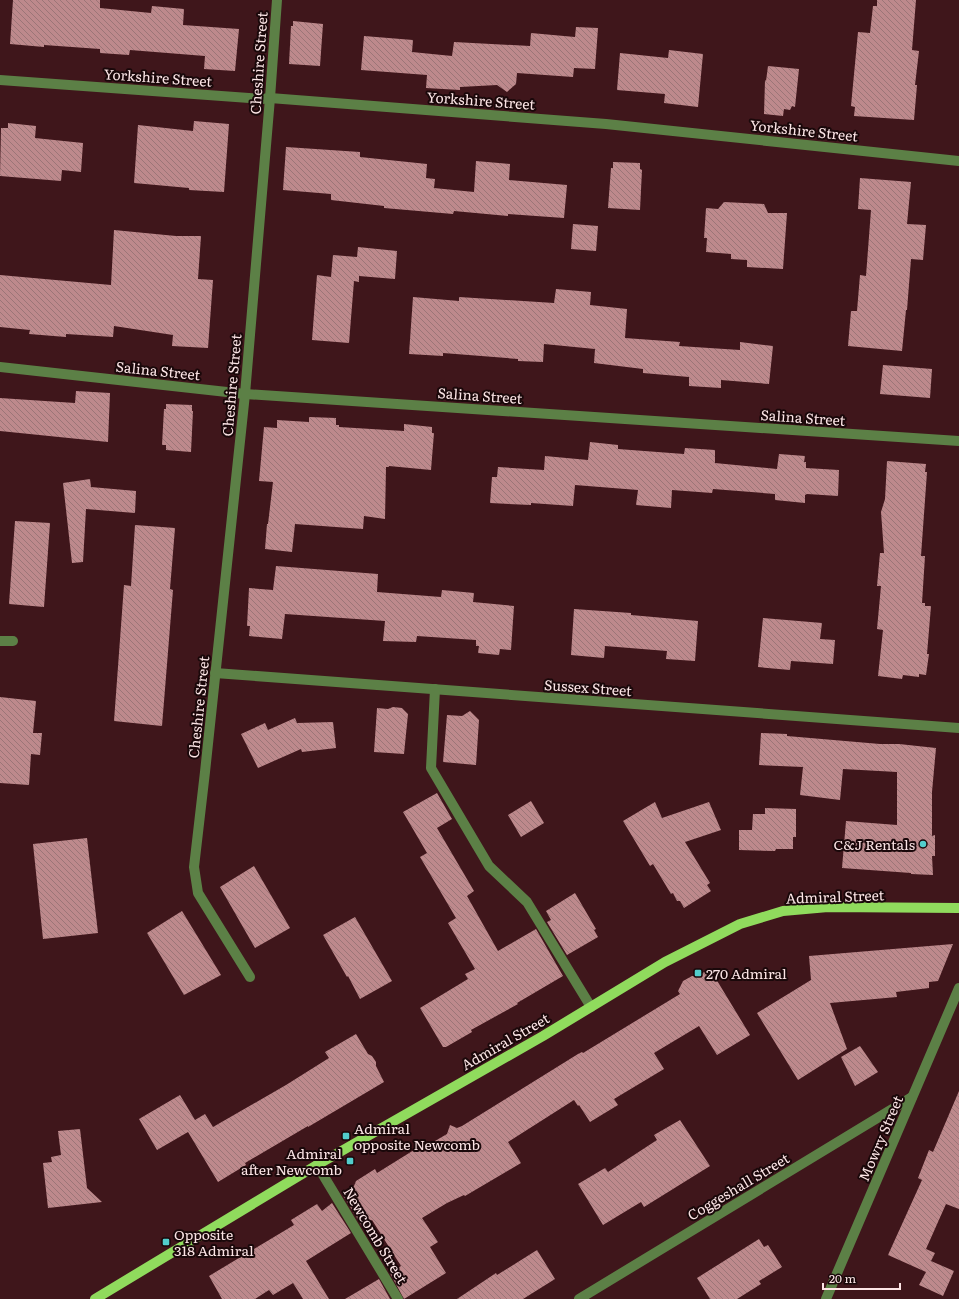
<svg xmlns="http://www.w3.org/2000/svg" width="959" height="1299" font-family="Literata,serif">
	<style>
		.building { fill: url(#building-back-hatch) }
		.lines { fill: none; stroke-linecap: round; stroke-linejoin: round }
		.minor { stroke: #5c8046; stroke-width: 10 }
		.major { stroke: #90db5d; stroke-width: 10 }
		.poi-dot { fill: #52cdcc; stroke: #1a080a; stroke-width: 1.5 }
		.labels { text-anchor: middle; dominant-baseline: central; stroke-width: 4; stroke-linejoin: round; paint-order: stroke }
		.street-label { font-size: 14px; fill: #fce5e6; stroke: #1a080a }
		.poi-label { font-size: 14px; fill: #fce5e6; stroke: #1a080a; text-anchor: start }
	</style>
	<defs>
		<pattern id="building-back-hatch" width="6" height="6" patternUnits="userSpaceOnUse"><rect width="6" height="6" fill="#bd898c"/><path d="M-1 5l2 2M0 0l6 6M5-1l2 2" fill="none" stroke="#9b7577"/></pattern>
	</defs>
	<rect width="100%" height="100%" fill="#3f161b"/>
	<g class="building">
		<path d="M 13,0 L 100,0 L 100,8 L 151,13 L 152,6 L 184,9 L 183,25 L 239,29 L 235,71 L 204,69 L 205,56 L 130,50 L 129,55 L 100,53 L 100,49 L 44,45 L 44,47 L 10,44 Z"/>
		<path d="M 877,0 L 916,0 L 912,50 L 919,51 L 915,85 L 917,85 L 914,120 L 854,116 L 855,107 L 851,106 L 858,32 L 870,33 L 873,6 L 877,6 Z"/>
		<path d="M 293,21 L 323,24 L 320,66 L 289,64 L 291,26 L 293,26 Z"/>
		<path d="M 576,27 L 598,28 L 595,69 L 574,68 L 573,77 L 517,73 L 516,84 L 507,92 L 497,85 L 460,87 L 460,90 L 426,88 L 427,75 L 361,70 L 364,36 L 413,40 L 412,52 L 452,56 L 454,42 L 530,46 L 531,33 L 575,37 Z"/>
		<path d="M 669,50 L 703,54 L 698,107 L 664,103 L 665,94 L 617,90 L 620,53 L 668,58 Z"/>
		<path d="M 768,66 L 799,69 L 795,107 L 792,106 L 790,110 L 784,109 L 783,116 L 764,114 L 765,80 L 766,81 Z"/>
		<path d="M 194,121 L 229,124 L 224,192 L 189,190 L 189,188 L 134,183 L 138,125 L 193,131 Z"/>
		<path d="M 8,123 L 36,126 L 35,138 L 83,143 L 81,172 L 62,170 L 61,181 L 0,176 L 1,128 L 8,128 Z"/>
		<path d="M 286,147 L 360,152 L 360,157 L 427,164 L 426,178 L 435,179 L 434,188 L 474,192 L 476,161 L 510,164 L 509,180 L 567,185 L 564,218 L 508,214 L 508,216 L 454,211 L 453,214 L 384,208 L 384,206 L 331,200 L 331,194 L 283,190 Z"/>
		<path d="M 613,162 L 640,163 L 640,169 L 642,170 L 640,210 L 608,208 L 611,168 L 613,168 Z"/>
		<path d="M 860,178 L 911,182 L 907,224 L 926,225 L 923,260 L 911,259 L 907,310 L 906,310 L 902,351 L 848,346 L 851,311 L 857,311 L 860,275 L 866,276 L 871,210 L 858,209 Z"/>
		<path d="M 724,202 L 764,204 L 768,213 L 787,213 L 783,269 L 747,267 L 747,260 L 731,259 L 731,254 L 706,252 L 707,238 L 704,238 L 706,208 L 718,209 Z"/>
		<path d="M 573,224 L 598,226 L 596,251 L 571,249 Z"/>
		<path d="M 114,230 L 176,236 L 201,236 L 198,279 L 213,280 L 208,348 L 172,346 L 173,335 L 114,326 L 113,337 L 66,334 L 66,337 L 29,334 L 30,330 L 0,327 L 0,275 L 111,285 Z"/>
		<path d="M 358,247 L 397,251 L 395,279 L 359,276 L 359,282 L 354,281 L 349,343 L 312,340 L 317,275 L 331,277 L 333,255 L 357,257 Z"/>
		<path d="M 556,289 L 591,292 L 590,305 L 627,309 L 625,338 L 680,342 L 679,346 L 740,350 L 740,342 L 773,346 L 769,384 L 721,380 L 721,388 L 689,386 L 689,377 L 643,373 L 643,369 L 594,363 L 595,349 L 544,344 L 543,362 L 518,361 L 518,359 L 443,353 L 443,356 L 409,354 L 413,297 L 459,301 L 459,297 L 554,303 Z"/>
		<path d="M 883,365 L 932,369 L 930,398 L 880,394 Z"/>
		<path d="M 76,391 L 110,393 L 108,442 L 0,431 L 0,398 L 75,403 Z"/>
		<path d="M 166,404 L 192,405 L 192,411 L 193,411 L 191,452 L 166,450 L 166,445 L 162,445 L 164,409 L 166,409 Z"/>
		<path d="M 309,417 L 336,418 L 336,425 L 339,425 L 339,427 L 404,431 L 404,424 L 432,427 L 432,433 L 434,433 L 431,470 L 389,466 L 389,467 L 386,467 L 385,519 L 364,516 L 363,529 L 295,524 L 292,552 L 265,549 L 267,524 L 268,524 L 273,482 L 259,481 L 264,427 L 277,428 L 277,420 L 309,422 Z"/>
		<path d="M 590,442 L 618,445 L 618,449 L 684,454 L 685,448 L 715,450 L 715,463 L 777,469 L 779,454 L 805,456 L 804,462 L 806,462 L 806,468 L 839,470 L 838,496 L 807,494 L 805,495 L 805,503 L 775,500 L 775,494 L 713,489 L 712,493 L 672,490 L 671,508 L 636,505 L 638,490 L 575,485 L 573,506 L 531,503 L 531,505 L 490,503 L 492,477 L 497,477 L 498,467 L 544,470 L 545,456 L 588,460 Z"/>
		<path d="M 887,461 L 926,464 L 925,472 L 927,472 L 921,556 L 925,556 L 922,603 L 925,603 L 925,606 L 931,606 L 927,654 L 929,654 L 926,675 L 919,674 L 919,677 L 903,675 L 902,679 L 878,676 L 883,630 L 877,629 L 881,586 L 877,586 L 880,553 L 884,553 L 881,512 L 885,499 Z"/>
		<path d="M 90,479 L 91,487 L 136,491 L 135,513 L 86,509 L 83,562 L 72,563 L 63,483 Z"/>
		<path d="M 15,521 L 50,523 L 44,607 L 9,604 Z"/>
		<path d="M 135,525 L 175,528 L 170,589 L 173,590 L 162,726 L 114,721 L 124,585 L 131,586 Z"/>
		<path d="M 276,566 L 378,574 L 377,592 L 441,597 L 442,590 L 474,593 L 473,602 L 514,606 L 511,650 L 500,649 L 499,655 L 478,653 L 479,646 L 476,646 L 476,640 L 417,636 L 416,642 L 383,641 L 385,621 L 285,614 L 282,639 L 249,636 L 250,626 L 247,626 L 249,588 L 273,590 Z"/>
		<path d="M 574,609 L 631,613 L 631,615 L 698,621 L 695,661 L 666,659 L 667,651 L 605,646 L 604,658 L 571,655 Z"/>
		<path d="M 763,618 L 822,623 L 820,639 L 835,640 L 833,664 L 791,661 L 790,670 L 758,667 Z"/>
		<path d="M 0,697 L 36,701 L 33,733 L 42,733 L 40,755 L 31,754 L 29,785 L 0,783 Z"/>
		<path d="M 393,707 L 402,708 L 408,714 L 404,754 L 374,752 L 377,708 L 388,709 Z"/>
		<path d="M 470,711 L 479,720 L 476,765 L 443,762 L 447,715 L 462,716 Z"/>
		<path d="M 295,718 L 297,723 L 333,722 L 336,748 L 302,752 L 301,749 L 258,768 L 241,734 L 265,723 L 268,730 Z"/>
		<path d="M 761,733 L 787,734 L 787,736 L 880,744 L 899,744 L 936,748 L 932,792 L 932,836 L 935,835 L 935,856 L 932,856 L 933,875 L 911,874 L 911,873 L 842,868 L 846,821 L 897,825 L 897,772 L 843,769 L 840,800 L 800,795 L 803,767 L 759,765 Z"/>
		<path d="M 437,793 L 452,819 L 437,828 L 474,891 L 467,896 L 498,951 L 536,929 L 563,976 L 517,1003 L 518,1004 L 471,1030 L 472,1032 L 446,1047 L 443,1047 L 420,1008 L 468,979 L 465,974 L 475,969 L 448,923 L 456,918 L 420,857 L 427,853 L 403,812 Z"/>
		<path d="M 531,801 L 544,823 L 521,837 L 508,815 Z"/>
		<path d="M 655,802 L 662,818 L 709,802 L 721,830 L 685,842 L 710,883 L 707,885 L 711,891 L 684,908 L 680,901 L 677,901 L 673,893 L 671,894 L 653,864 L 650,866 L 623,821 Z"/>
		<path d="M 765,808 L 796,809 L 796,837 L 793,837 L 793,849 L 776,849 L 775,851 L 739,850 L 739,830 L 752,830 L 753,814 L 765,814 Z"/>
		<path d="M 87,838 L 98,933 L 43,939 L 33,844 Z"/>
		<path d="M 254,866 L 290,928 L 255,948 L 220,887 Z"/>
		<path d="M 575,893 L 596,929 L 594,930 L 598,937 L 567,955 L 547,922 L 551,920 L 546,911 Z"/>
		<path d="M 182,911 L 221,975 L 184,995 L 147,933 Z"/>
		<path d="M 355,917 L 392,981 L 360,999 L 348,976 L 347,977 L 323,935 Z"/>
		<path d="M 953,944 L 938,981 L 929,982 L 929,988 L 896,992 L 897,997 L 830,1003 L 847,1049 L 798,1080 L 757,1013 L 811,980 L 809,956 Z"/>
		<path d="M 710,969 L 750,1035 L 717,1055 L 699,1026 L 654,1053 L 664,1069 L 614,1099 L 618,1105 L 590,1122 L 579,1105 L 578,1106 L 574,1100 L 508,1142 L 521,1163 L 465,1196 L 464,1195 L 447,1203 L 422,1218 L 438,1242 L 430,1247 L 446,1273 L 404,1299 L 390,1273 L 401,1266 L 372,1220 L 362,1226 L 343,1195 L 354,1186 L 356,1181 L 375,1169 L 377,1173 L 414,1150 L 416,1152 L 447,1134 L 450,1125 L 457,1128 L 462,1126 L 578,1054 L 582,1052 L 583,1053 L 680,994 L 678,991 L 683,981 L 692,976 L 697,976 Z"/>
		<path d="M 356,1034 L 368,1054 L 372,1056 L 376,1062 L 376,1066 L 384,1082 L 308,1127 L 308,1126 L 245,1163 L 246,1165 L 218,1182 L 188,1132 L 157,1150 L 139,1119 L 180,1095 L 195,1120 L 205,1114 L 213,1127 L 286,1085 L 329,1058 L 325,1052 Z"/>
		<path d="M 860,1046 L 878,1072 L 855,1086 L 841,1057 Z"/>
		<path d="M 959,1091 L 959,1209 L 946,1204 L 926,1249 L 935,1253 L 931,1261 L 954,1271 L 943,1296 L 919,1285 L 926,1272 L 888,1255 L 922,1180 L 918,1178 L 929,1150 L 933,1152 Z"/>
		<path d="M 680,1120 L 710,1166 L 644,1207 L 641,1202 L 603,1225 L 578,1184 L 605,1168 L 608,1172 L 657,1140 L 654,1135 Z"/>
		<path d="M 80,1129 L 87,1188 L 102,1202 L 48,1208 L 43,1163 L 52,1162 L 51,1157 L 61,1155 L 58,1131 Z"/>
		<path d="M 332,1203 L 351,1233 L 306,1261 L 329,1299 L 303,1299 L 293,1283 L 273,1295 L 269,1290 L 255,1299 L 222,1299 L 209,1276 L 294,1225 L 291,1220 L 317,1204 L 322,1211 Z"/>
		<path d="M 759,1239 L 764,1247 L 768,1245 L 782,1267 L 759,1281 L 761,1284 L 737,1299 L 710,1299 L 697,1278 Z"/>
		<path d="M 537,1250 L 555,1279 L 523,1299 L 457,1299 L 496,1273 L 497,1275 Z"/>
		<path d="M 379,1279 L 390,1299 L 345,1299 Z"/>
	</g>
	<g class="lines">
		<g class="minor">
			<path d="M 0,80 L 262,99 L 270,98 L 606,124 L 959,161"/>
			<path d="M 0,367 L 245,394 L 959,441"/>
			<path d="M 0,641 L 13,641"/>
			<path d="M 215,673 L 959,728"/>
			<path d="M 435,689 L 431,768 L 489,866 L 527,902 L 591,1007"/>
			<path d="M 250,977 L 198,893 L 194,867 L 205,772 L 245,394 L 270,98 L 277,0"/>
			<path d="M 317,1165 L 398,1299"/>
			<path d="M 579,1299 L 912,1097"/>
			<path d="M 826,1299 L 959,988"/>
		</g>
		<path class="major" d="M 95,1299 L 317,1165 L 543,1036 L 665,962 L 740,924 L 783,911 L 828,907 L 959,908"/>
	</g>
	<g class="poi-dot">
		<circle cx="923" cy="844" r="4"/>
		<rect x="694" y="969" width="8" height="8" rx="2"/>
		<rect x="342" y="1132" width="8" height="8" rx="2"/>
		<rect x="346" y="1157" width="8" height="8" rx="2"/>
		<rect x="162" y="1238" width="8" height="8" rx="2"/>
	</g>
	<g class="labels">
		<g class="street-label">
			<text transform="translate(258 63) rotate(-86)">Cheshire Street</text>
			<text transform="translate(158 77) rotate(4)">Yorkshire Street</text>
			<text transform="translate(481 100) rotate(4)">Yorkshire Street</text>
			<text transform="translate(804 130) rotate(6)">Yorkshire Street</text>
			<text transform="translate(158 370) rotate(6)">Salina Street</text>
			<text transform="translate(231 385) rotate(-85)">Cheshire Street</text>
			<text transform="translate(480 395) rotate(4)">Salina Street</text>
			<text transform="translate(803 417) rotate(4)">Salina Street</text>
			<text transform="translate(588 687) rotate(4)">Sussex Street</text>
			<text transform="translate(198 707) rotate(-84)">Cheshire Street</text>
			<text transform="translate(835 896) rotate(-2)">Admiral Street</text>
			<text transform="translate(505 1041) rotate(-30)">Admiral Street</text>
			<text transform="translate(880 1138) rotate(-67)">Mowry Street</text>
			<text transform="translate(738 1186) rotate(-31)">Coggeshall Street</text>
			<text transform="translate(376 1235) rotate(59)">Newcomb Street</text>
		</g>
		<g class="poi-label">
			<text x="915" y="844" text-anchor="end">C&amp;J Rentals</text>
			<text x="706" y="973">270 Admiral</text>
			<text x="354" y="1128">Admiral<tspan x="354" dy="16">opposite Newcomb</tspan></text>
			<text x="342" y="1153" text-anchor="end">Admiral<tspan x="342" dy="16">after Newcomb</tspan></text>
			<text x="174" y="1234">Opposite<tspan x="174" dy="16">318 Admiral</tspan></text>
		</g>
	</g>
	<path d="M823 1283v6h77v-6" fill="none" stroke="#fce5e6" stroke-width="2"/>
	<text x="829" y="1283" font-size="12" fill="#fce5e6" stroke="#1a080a" stroke-width="3" paint-order="stroke">20 m</text>
</svg>
